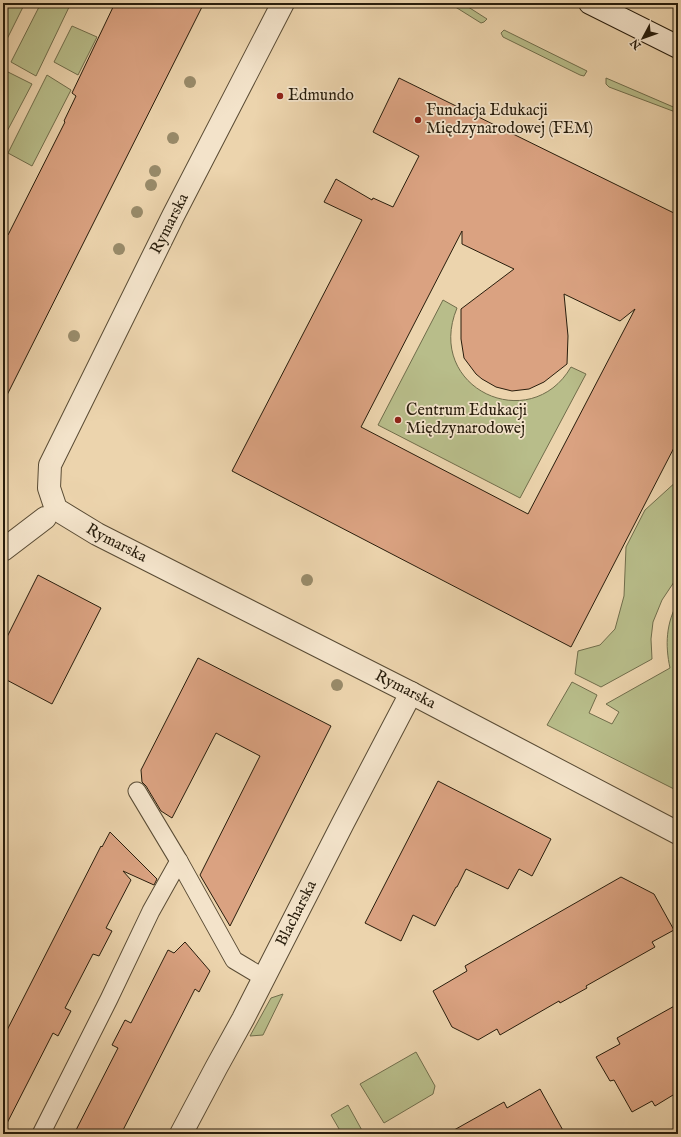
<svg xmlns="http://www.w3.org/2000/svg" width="681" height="1137" font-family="'IM FELL English',serif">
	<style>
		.green { fill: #b8bd8a; stroke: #706d4b }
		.building { fill: #daa281; stroke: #281d0c; fill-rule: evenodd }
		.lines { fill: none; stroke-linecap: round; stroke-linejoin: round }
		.lane-casing { stroke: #594b34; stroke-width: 19 }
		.street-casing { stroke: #594b34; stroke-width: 24 }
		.secondary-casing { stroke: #281d0c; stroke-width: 24 }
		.lane { stroke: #f3e3ca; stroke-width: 17 }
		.street { stroke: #f3e3ca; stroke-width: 22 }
		.secondary { stroke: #f3e3ca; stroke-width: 22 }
		.tree { fill: #988a69 }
		.poi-dot { fill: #8f2418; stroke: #f3e3ca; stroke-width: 1.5 }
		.labels { text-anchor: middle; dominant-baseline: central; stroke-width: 3.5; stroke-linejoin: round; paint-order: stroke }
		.poi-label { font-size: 16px; fill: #281d0c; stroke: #f3e3ca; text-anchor: start }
		.street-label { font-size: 16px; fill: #281d0c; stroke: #f3e3ca }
	</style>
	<rect width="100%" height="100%" fill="#ecd4ad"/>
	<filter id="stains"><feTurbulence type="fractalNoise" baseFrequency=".005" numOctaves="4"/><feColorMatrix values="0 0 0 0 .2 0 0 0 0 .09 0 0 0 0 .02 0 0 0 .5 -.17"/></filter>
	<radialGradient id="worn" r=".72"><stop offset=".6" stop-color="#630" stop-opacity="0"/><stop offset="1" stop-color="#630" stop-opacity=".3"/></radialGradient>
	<g class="green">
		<path d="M 3,3 L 25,3 L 3,47 Z"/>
		<path d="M 41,3 L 71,3 L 36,76 L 11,62 Z"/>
		<path d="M 449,3 L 462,3 L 487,19 L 484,22 L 481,23 Z"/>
		<path d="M 72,26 L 97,37 L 78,75 L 54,62 Z"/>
		<path d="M 504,30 L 587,71 L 584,76 L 580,75 L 503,37 L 501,33 Z"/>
		<path d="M 6,71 L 32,84 L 3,139 L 3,77 Z"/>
		<path d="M 47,75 L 71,90 L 32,166 L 8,153 Z"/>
		<path d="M 606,78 L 678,109 L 678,113 L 609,87 L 606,84 Z"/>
		<path d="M 443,300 L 457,308 C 424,388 530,437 571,367 L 586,374 L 520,498 L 378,425 Z"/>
		<path d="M 678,480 L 678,576 L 662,600 L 653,622 L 651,639 L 652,659 L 601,687 L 575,674 L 578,651 L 600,645 L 615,629 L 624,596 L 626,547 L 645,510 Z"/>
		<path d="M 678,602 L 678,791 L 547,725 L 572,682 L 597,695 L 589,713 L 612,724 L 619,712 L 606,704 L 670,668 C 665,645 666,623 678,602 Z"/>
		<path d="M 283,994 L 263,1035 L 250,1036 L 271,998 Z"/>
		<path d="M 416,1052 L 435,1086 L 433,1094 L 384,1123 L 360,1084 Z"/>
		<path d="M 348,1105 L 364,1134 L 342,1134 L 331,1115 Z"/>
	</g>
	<g class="building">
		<path d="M 115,3 L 204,3 L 3,403 L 3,234 L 8,235 L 65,122 L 64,121 L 76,96 L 72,93 Z"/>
		<path d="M 399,78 L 678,215 L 678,440 L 571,647 L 232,471 L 362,220 L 324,202 L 336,179 L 372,200 L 373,198 L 393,207 L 419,156 L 373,132 ZM 462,231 L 462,244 L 514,269 L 461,309 L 461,339 L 464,358 L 476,374 L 482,379 L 496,387 L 512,391 L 529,389 L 544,382 L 567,364 L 568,336 L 564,294 L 620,321 L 635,309 L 528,514 L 361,427 Z"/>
		<path d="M 38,575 L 101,608 L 52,704 L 3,678 L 3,645 Z"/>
		<path d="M 198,658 L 331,726 L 230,926 L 200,875 L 260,756 L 216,733 L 172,818 L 161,811 L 146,786 L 142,782 L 141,770 Z"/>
		<path d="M 438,781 L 551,839 L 532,876 L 519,869 L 508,889 L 466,869 L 457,887 L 456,887 L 435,926 L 413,915 L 401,941 L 365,923 Z"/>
		<path d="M 110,832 L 157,879 L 154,885 L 123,871 L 131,880 L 106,928 L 112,931 L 99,956 L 93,954 L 65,1008 L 71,1011 L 58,1036 L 53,1033 L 3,1131 L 3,1038 L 101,846 L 102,847 Z"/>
		<path d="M 621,877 L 654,894 L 674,930 L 652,942 L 655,947 L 586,986 L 587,988 L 560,1003 L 559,1001 L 500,1035 L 497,1029 L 478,1040 L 452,1027 L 433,991 L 467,971 L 465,966 Z"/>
		<path d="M 185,942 L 210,971 L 199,992 L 195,989 L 121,1134 L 74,1134 L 118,1048 L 112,1045 L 125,1020 L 131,1023 L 168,950 L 174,953 Z"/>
		<path d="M 678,1004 L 678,1092 L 655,1106 L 652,1101 L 632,1112 L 614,1080 L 610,1081 L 596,1057 L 620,1044 L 617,1038 Z"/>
		<path d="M 540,1089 L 565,1134 L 447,1134 L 504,1102 L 507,1108 Z"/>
	</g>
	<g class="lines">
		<g class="lane-casing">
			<g id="lane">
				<path d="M 137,791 L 179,861 L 234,960 L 264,978"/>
				<path d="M 41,1134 L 109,999 L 151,911 L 179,861"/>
			</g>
		</g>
		<g class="street-casing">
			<g id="street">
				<path id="s1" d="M 283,3 L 173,216 L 50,465 L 49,488 L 56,509 L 97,534 L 411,693 L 678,833"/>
				<path d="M 3,550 L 45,518"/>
				<path id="s2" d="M 181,1134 L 216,1068 L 243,1019 L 343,823 L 411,693"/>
			</g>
		</g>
		<g class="secondary-casing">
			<path id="secondary" d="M 590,3 L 678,47"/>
		</g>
		<use href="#lane" class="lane"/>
		<use href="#street" class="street"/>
		<use href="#secondary" class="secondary"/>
	</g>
	<g class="tree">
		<circle cx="190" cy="82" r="6"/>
		<circle cx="173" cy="138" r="6"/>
		<circle cx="155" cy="171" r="6"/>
		<circle cx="151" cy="185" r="6"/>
		<circle cx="137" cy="212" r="6"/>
		<circle cx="119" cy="249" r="6"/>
		<circle cx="74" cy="336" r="6"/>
		<circle cx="307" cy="580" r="6"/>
		<circle cx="337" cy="685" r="6"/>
	</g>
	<g class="poi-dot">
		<circle cx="280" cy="96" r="4"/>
		<circle cx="418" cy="120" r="4"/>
		<circle cx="398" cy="420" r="4"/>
	</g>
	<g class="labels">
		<g class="poi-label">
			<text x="288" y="96">Edmundo</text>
			<text x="426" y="111">Fundacja Edukacji<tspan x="426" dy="18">Międzynarodowej (FEM)</tspan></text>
			<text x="406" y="411">Centrum Edukacji<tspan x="406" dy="18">Międzynarodowej</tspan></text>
		</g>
		<g class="street-label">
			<text transform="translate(170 224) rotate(-63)">Rymarska</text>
			<text stroke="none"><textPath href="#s1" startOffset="632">Rymarska</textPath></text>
			<text stroke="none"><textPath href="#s1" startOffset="956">Rymarska</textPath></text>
			<text stroke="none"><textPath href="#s2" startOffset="249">Blacharska</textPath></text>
		</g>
	</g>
	<rect width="681" height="1137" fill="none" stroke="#ecd4ad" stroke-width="16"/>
	<rect x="4" y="4" width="673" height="1129" fill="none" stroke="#281d0c" stroke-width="2"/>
	<rect x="8" y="8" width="665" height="1121" fill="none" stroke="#281d0c"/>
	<g transform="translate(643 38) rotate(229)" stroke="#f3e3ca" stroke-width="3" paint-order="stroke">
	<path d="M0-3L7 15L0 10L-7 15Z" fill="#281d0c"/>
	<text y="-6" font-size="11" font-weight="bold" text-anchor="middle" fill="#281d0c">N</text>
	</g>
	<rect width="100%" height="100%" filter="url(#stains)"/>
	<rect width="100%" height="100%" fill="url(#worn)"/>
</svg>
